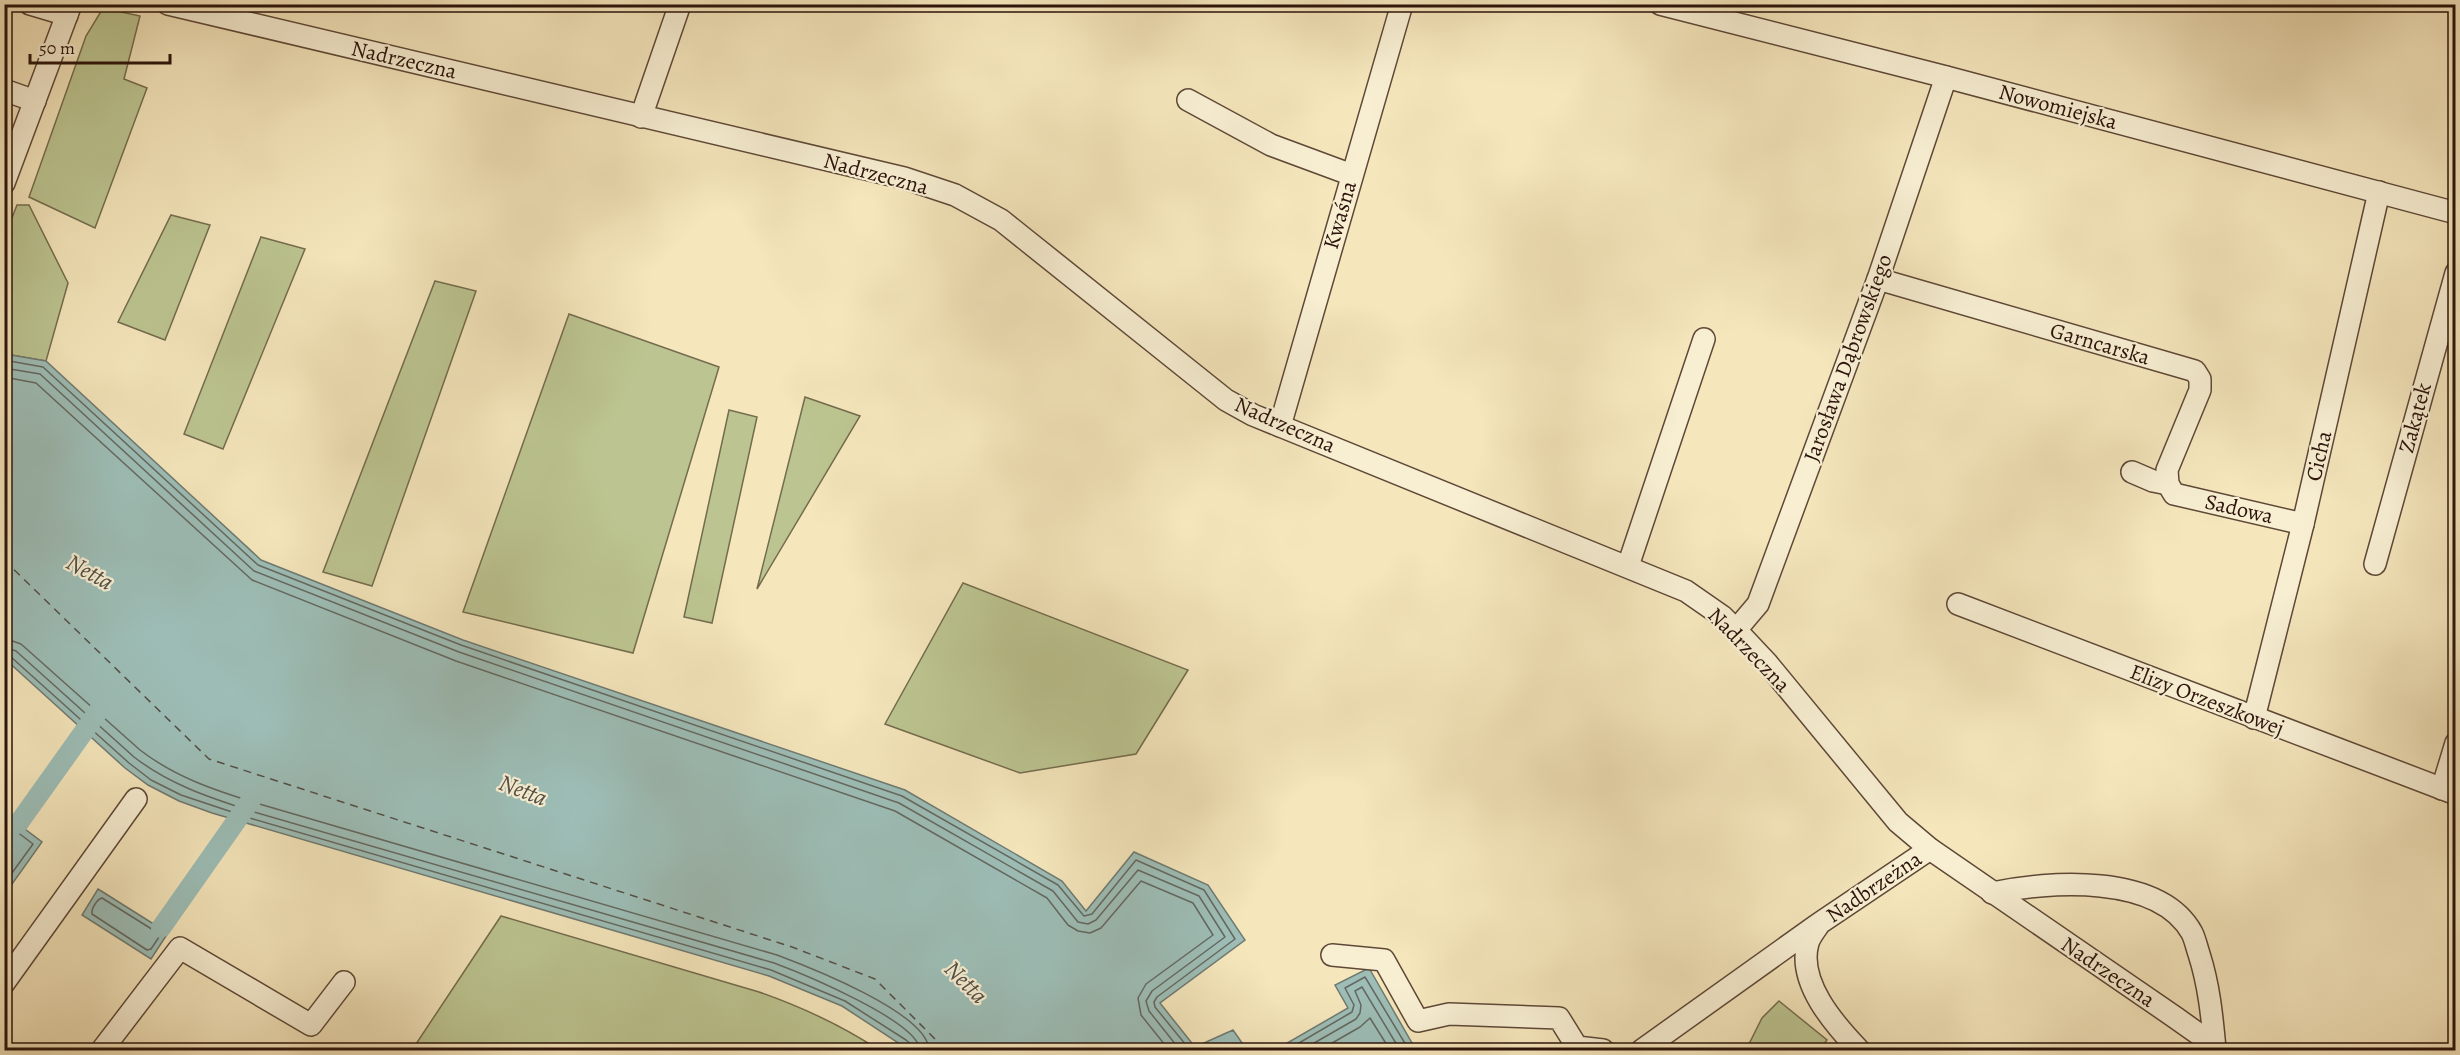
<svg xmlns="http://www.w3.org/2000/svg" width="2460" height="1055" font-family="Alegreya,serif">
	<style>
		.green { fill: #bcc591; stroke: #746c4e; stroke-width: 1.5 }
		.water { fill: #9dbeb7; stroke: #6f7a72; stroke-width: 1.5 }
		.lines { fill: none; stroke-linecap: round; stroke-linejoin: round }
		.shore { stroke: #646861; stroke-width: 1.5 }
		.canal { stroke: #9dbeb7; stroke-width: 20 }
		.ferry { stroke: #534f47; stroke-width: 1.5; stroke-dasharray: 8 6; stroke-linecap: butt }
		.minor-casing { stroke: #5e4837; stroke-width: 24 }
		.minor { stroke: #f8efd3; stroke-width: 21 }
		.labels { text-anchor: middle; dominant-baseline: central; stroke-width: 4.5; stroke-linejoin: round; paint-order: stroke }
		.street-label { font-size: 22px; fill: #2b130b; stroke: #f8efd3 }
		.water-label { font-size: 24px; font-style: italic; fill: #534f47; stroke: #f8efd3 }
	</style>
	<rect width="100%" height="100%" fill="#f5e6bc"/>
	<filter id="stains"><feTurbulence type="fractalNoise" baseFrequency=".00333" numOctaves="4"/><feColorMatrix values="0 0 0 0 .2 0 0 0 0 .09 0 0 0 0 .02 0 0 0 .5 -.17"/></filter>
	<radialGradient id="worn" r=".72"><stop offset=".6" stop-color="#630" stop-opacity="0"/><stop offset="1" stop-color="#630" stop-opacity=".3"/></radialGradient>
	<g class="green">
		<path d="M 103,8 L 140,16 L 124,79 L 147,88 L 95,228 L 29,197 L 86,36 Z"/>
		<path d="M 17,205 L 29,205 L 68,283 L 46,361 L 5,354 L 4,238 Z"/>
		<path d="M 171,215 L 210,225 L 165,340 L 118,322 Z"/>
		<path d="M 261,237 L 305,249 L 223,449 L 184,434 Z"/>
		<path d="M 435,281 L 476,291 L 372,586 L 323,572 Z"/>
		<path d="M 569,314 L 719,367 L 633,653 L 463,612 Z"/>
		<path d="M 805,397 L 860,416 L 757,589 Z"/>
		<path d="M 729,410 L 757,417 L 712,623 L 684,617 Z"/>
		<path d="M 963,583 L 1188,670 L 1136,754 L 1020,773 L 885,724 Z"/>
		<path d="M 501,916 L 759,992 C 802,1007 841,1025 879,1050 L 412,1050 Z"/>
		<path d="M 1779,1001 L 1827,1040 L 1820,1050 L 1746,1050 L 1762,1018 Z"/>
	</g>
	<g class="water">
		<path d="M 5,354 L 46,361 L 261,560 L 463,640 L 905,790 L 1062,881 L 1086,911 L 1134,852 L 1208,885 L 1245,940 L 1160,1003 L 1195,1047 L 1233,1030 L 1247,1050 L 909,1050 L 842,1006 L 769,976 L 212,813 L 179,801 L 148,785 L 125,768 L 5,659 Z"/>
		<path d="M 5,814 L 42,842 L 5,894 Z"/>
		<path d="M 98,889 L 168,933 L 151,959 L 82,915 Z"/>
		<path d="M 1369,968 L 1416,1050 L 1275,1050 L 1348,1008 L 1335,985 Z"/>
	</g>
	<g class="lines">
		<g class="shore">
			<path d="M 4,360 L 43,367 L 258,565 L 461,645 L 902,796 L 1058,885 L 1084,916 L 1092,914 L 1136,860 L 1204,890 L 1235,939 L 1157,997 L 1154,1002 L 1155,1007 L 1190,1050"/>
			<path d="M 4,368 L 40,374 L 254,571 L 459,652 L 899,803 L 1053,891 L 1078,922 L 1088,924 L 1096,920 L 1138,870 L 1199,896 L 1225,937 L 1152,991 L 1146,1001 L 1149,1011 L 1180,1050"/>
			<path d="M 4,377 L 36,383 L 252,580 L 456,661 L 895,811 L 1047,898 L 1068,925 L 1078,931 L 1090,933 L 1101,928 L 1141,881 L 1193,903 L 1213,935 L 1146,984 L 1138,998 L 1141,1015 L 1169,1050"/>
			<path d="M 4,638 L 21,644 L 140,750 C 175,777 214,790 256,803 L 777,955 C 809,967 928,1013 929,1050"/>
			<path d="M 4,647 L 16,651 L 134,757 C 170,785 211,798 254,812 L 774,963 C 801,973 918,1021 920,1050"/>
			<path d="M 4,655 L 11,657 L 129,763 L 151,780 L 181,795 L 253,819 L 771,970 L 845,1001 L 906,1040 L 912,1045 L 913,1050"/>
			<path d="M 4,822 L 33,844 L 4,884"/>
			<path d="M 102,898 L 158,933 L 159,937 L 151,949 L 147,950 L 92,914 C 91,909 97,899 102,898 Z"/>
			<path d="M 1287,1050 L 1352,1012 L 1354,1005 L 1345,988 L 1365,977 L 1409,1050"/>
			<path d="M 1302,1050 L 1356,1019 L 1360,1013 L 1361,1005 L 1355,991 L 1362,987 L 1400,1050"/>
			<path d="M 1320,1050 L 1360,1027 L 1370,1018 L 1390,1050"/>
		</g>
		<g class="canal">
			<path d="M 18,824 L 100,709"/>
			<path d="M 161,928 L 251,800"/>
		</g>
		<path class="ferry" d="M 4,560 L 209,759 L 792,947 L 875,979 L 946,1050"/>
		<g class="minor-casing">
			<g id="minor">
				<path d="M 30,4 L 67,15"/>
				<path d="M 168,4 L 904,178 L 955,195 L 1001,220 L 1226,400 L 1253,415 L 1686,591 L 1722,616 L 1736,630 L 1767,663 L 1898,822 L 1930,849 L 2176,1018 L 2207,1040 L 2217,1050"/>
				<path d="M 1660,4 L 1946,77 L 2456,213"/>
				<path d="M 4,90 L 35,101"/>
				<path d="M 1188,100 L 1271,145 L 1352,175"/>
				<path d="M 641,117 L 680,4"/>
				<path d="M 4,183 L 71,4"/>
				<path d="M 1878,279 L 2195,371 L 2200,379 L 2200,390 L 2167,470 L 2168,484 L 2174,494 L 2303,524"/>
				<path d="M 1280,426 L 1402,4"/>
				<path d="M 2132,472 L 2153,481 L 2168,484"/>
				<path d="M 2375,564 L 2456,273"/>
				<path d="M 1628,566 L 1704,339"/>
				<path d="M 1958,604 L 2456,794"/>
				<path d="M 1736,630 L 1758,604 L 1878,279 L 1946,77"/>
				<path d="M 2254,718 L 2303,524 L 2379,192"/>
				<path d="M 2442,789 L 2456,743"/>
				<path d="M 1992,893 C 2048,881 2159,873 2192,933 C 2195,939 2197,948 2199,954 C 2209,985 2212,1016 2215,1049"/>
				<path d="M 1332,955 L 1384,960 L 1418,1021 L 1449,1014 L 1559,1018 L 1577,1047 L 1603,1050"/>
				<path d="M 4,983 L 136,799"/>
				<path d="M 102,1050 L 180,948 L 311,1025 L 344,982"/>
				<path d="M 1642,1050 L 1817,925"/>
				<path d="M 1859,1050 C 1834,1024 1797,982 1808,943 C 1810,936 1816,929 1820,923 L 1930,849"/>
			</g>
		</g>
		<use href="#minor" class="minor"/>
	</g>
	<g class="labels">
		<g class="street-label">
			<text transform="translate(404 60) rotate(13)">Nadrzeczna</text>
			<text transform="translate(2058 107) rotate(15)">Nowomiejska</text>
			<text transform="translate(876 174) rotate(15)">Nadrzeczna</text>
			<text transform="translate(1340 215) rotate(-74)">Kwaśna</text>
			<text transform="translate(2100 344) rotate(16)">Garncarska</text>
			<text transform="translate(1848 358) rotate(-70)">Jarosława Dąbrowskiego</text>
			<text transform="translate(2415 418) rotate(-75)">Zakątek</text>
			<text transform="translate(1285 425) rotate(24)">Nadrzeczna</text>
			<text transform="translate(2319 456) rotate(-77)">Cicha</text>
			<text transform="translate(2239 509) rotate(13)">Sadowa</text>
			<text transform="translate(1749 650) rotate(46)">Nadrzeczna</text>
			<text transform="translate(2207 700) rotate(21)">Elizy Orzeszkowej</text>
			<text transform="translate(1874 887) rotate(-34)">Nadbrzeżna</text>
			<text transform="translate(2108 972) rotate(34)">Nadrzeczna</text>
		</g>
		<g class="water-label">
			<text transform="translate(90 572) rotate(29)">Netta</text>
			<text transform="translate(523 790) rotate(21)">Netta</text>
			<text transform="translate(966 982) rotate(45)">Netta</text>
		</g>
	</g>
	<rect width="2460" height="1055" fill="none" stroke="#f5e6bc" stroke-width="24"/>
	<rect x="6" y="6" width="2448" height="1043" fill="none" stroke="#2b130b" stroke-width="3"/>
	<rect x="12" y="12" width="2436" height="1031" fill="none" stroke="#2b130b" stroke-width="1.5"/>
	<path d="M30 54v9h140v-9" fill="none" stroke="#2b130b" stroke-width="3"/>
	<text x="39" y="54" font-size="18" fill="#2b130b" stroke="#f8efd3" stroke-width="4.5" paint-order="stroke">50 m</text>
	<rect width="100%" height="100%" filter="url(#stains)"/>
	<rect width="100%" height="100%" fill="url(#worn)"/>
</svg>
